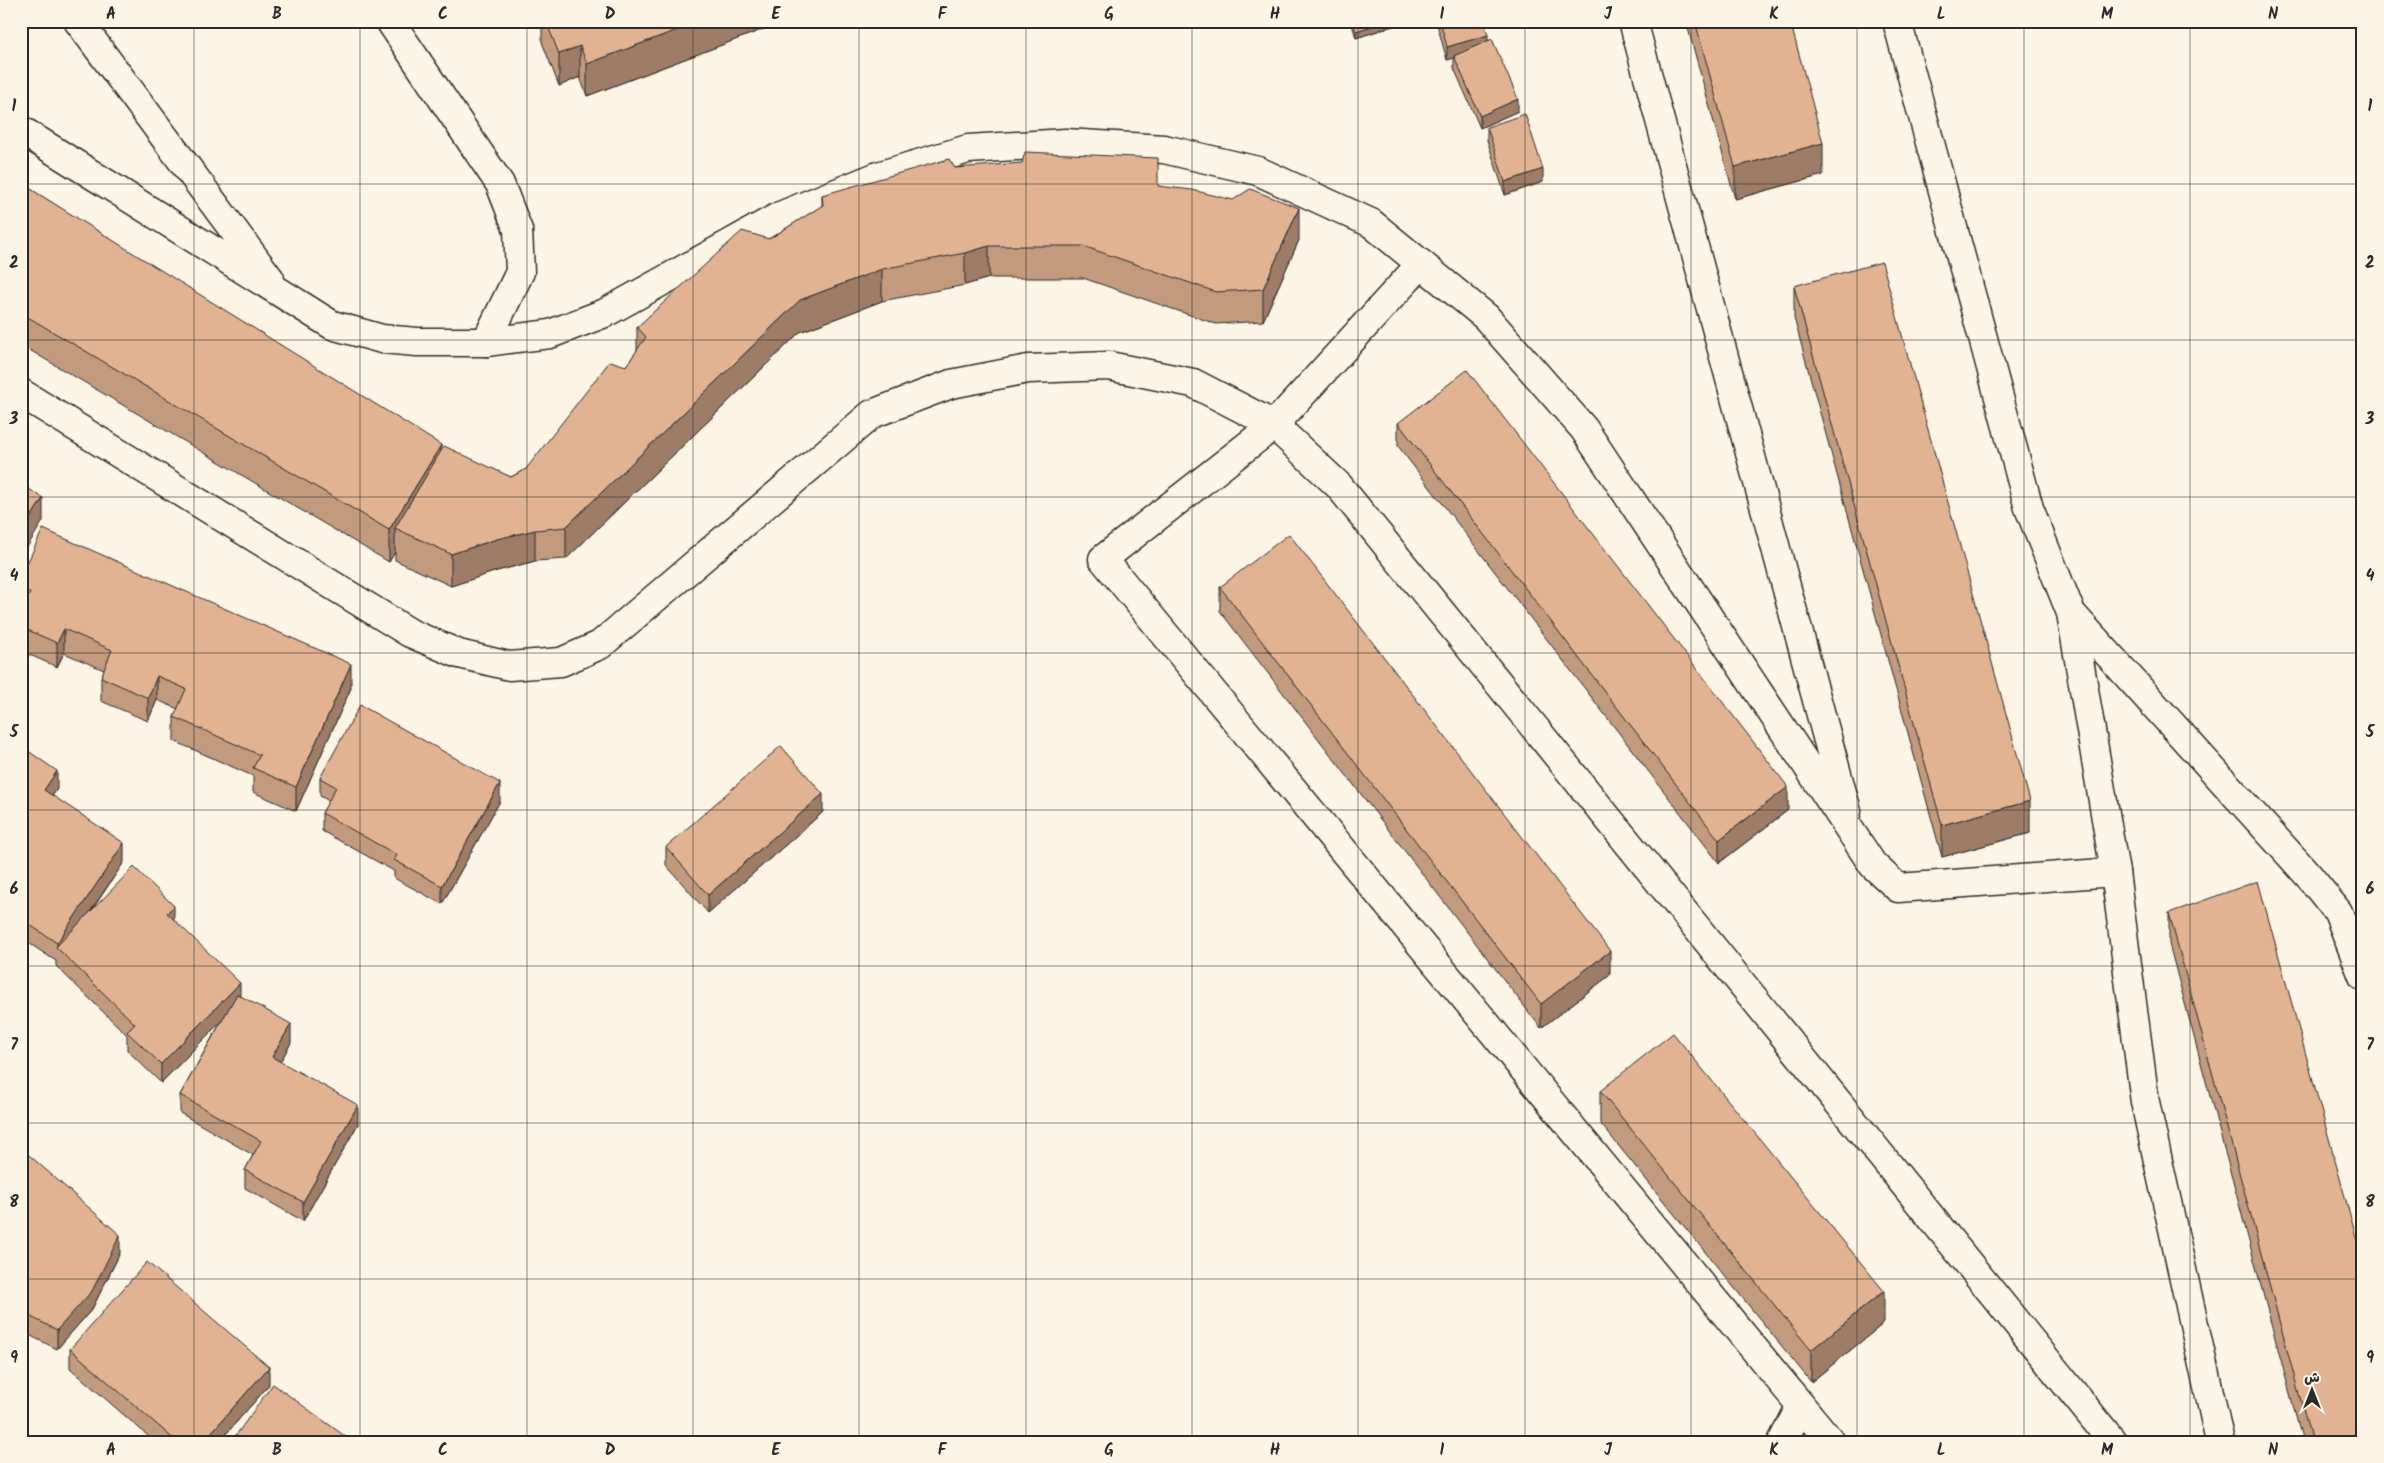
<svg xmlns="http://www.w3.org/2000/svg" width="2384" height="1463" font-family="Kalam,'Playpen Sans Arabic',sans-serif">
	<style>
		.lines { fill: none; stroke-linecap: round; stroke-linejoin: round }
		.minor-casing { stroke: #2b2b2b; stroke-width: 31 }
		.minor { stroke: #fcf5e5; stroke-width: 28 }
		.wall { fill: #c29a7e; stroke: #2b2b2b }
		.shaded-wall { fill: #9e7d67; stroke: #2b2b2b }
		.building { fill: #e2b393; stroke: #2b2b2b }
		.grid { fill: none; stroke: #2b2b2b; stroke-width: 1; stroke-opacity: 0.55 }
		.neatline { fill: none; stroke: #2b2b2b; stroke-width: 2 }
		.grid-label { font-size: 16px; text-anchor: middle; font-weight: bold; fill: #2b2b2b }
	</style>
	<rect width="100%" height="100%" fill="#fcf5e5"/>
	<filter id="ink" filterUnits="userSpaceOnUse"><feTurbulence type="fractalNoise" baseFrequency=".02" numOctaves="2"/><feDisplacementMap in="SourceGraphic" scale="10" xChannelSelector="R" yChannelSelector="G"/><feConvolveMatrix kernelMatrix="1 2 1 2 8 2 1 2 1" color-interpolation-filters="sRGB"/></filter>
	<g filter="url(#ink)">
		<g class="lines">
			<g class="minor-casing">
				<g id="minor">
					<path d="M 78,21 L 270,279"/>
					<path d="M 390,21 L 500,184 L 518,230 L 520,272 L 486,342"/>
					<path d="M 1633,21 L 1847,811"/>
					<path d="M 1897,21 L 2029,508 L 2071,613 L 2115,872 L 2145,1102 L 2220,1442"/>
					<path d="M 21,130 L 332,325 L 382,339 L 417,342 L 486,342 L 550,334 L 605,313 L 780,216 L 878,176 L 968,149 L 1066,143 L 1164,149 L 1258,171 L 1371,223 L 1486,317 L 1584,429 L 1873,865 L 1898,888 L 2115,872"/>
					<path d="M 1421,264 L 1274,425 L 1103,559 L 1831,1442"/>
					<path d="M 21,393 L 410,633 L 459,654 L 509,666 L 561,662 L 600,645 L 872,414 L 951,384 L 1028,369 L 1109,366 L 1193,383 L 1274,425 L 1339,486 L 2113,1442"/>
					<path d="M 2071,613 L 2309,876 L 2338,912 L 2363,976"/>
					<path d="M 1782,1442 L 1801,1406"/>
				</g>
			</g>
			<use href="#minor" class="minor"/>
		</g>
		<g class="wall">
			<path d="M 542,21 L 785,21 L 587,96 L 580,77 L 559,86 L 542,42 Z"/>
			<path d="M 1351,21 L 1408,21 L 1356,38 Z"/>
			<path d="M 1436,21 L 1484,21 L 1488,41 L 1518,111 L 1480,128 L 1454,68 L 1454,58 L 1447,60 Z"/>
			<path d="M 1686,21 L 1790,21 L 1823,175 L 1735,199 Z"/>
			<path d="M 1487,127 L 1543,182 L 1505,195 L 1487,140 Z"/>
			<path d="M 955,168 L 1158,186 L 1299,240 L 1263,321 L 1216,324 L 1083,278 L 989,278 L 965,285 L 882,301 L 800,332 L 566,559 L 535,561 L 497,571 L 451,586 L 395,560 L 395,552 L 389,562 L 21,345 L 21,183 L 441,450 L 511,477 L 526,469 L 626,366 L 637,351 L 637,327 L 769,239 L 822,206 L 822,195 Z"/>
			<path d="M 1794,286 L 2030,833 L 1942,857 L 1794,318 Z"/>
			<path d="M 1398,423 L 1788,810 L 1719,863 L 1398,446 Z"/>
			<path d="M 21,577 L 351,688 L 296,811 L 253,792 L 253,776 L 174,741 L 174,717 L 178,709 L 157,700 L 148,721 L 101,701 L 101,677 L 104,670 L 64,653 L 57,667 L 21,651 Z"/>
			<path d="M 1220,587 L 1610,975 L 1541,1028 L 1220,611 Z"/>
			<path d="M 21,746 L 57,789 L 52,796 L 124,862 L 90,913 L 174,920 L 240,995 L 291,1043 L 280,1062 L 358,1124 L 303,1221 L 245,1188 L 245,1170 L 253,1155 L 180,1113 L 180,1095 L 222,1020 L 161,1083 L 127,1050 L 127,1035 L 56,966 L 56,961 L 21,938 Z"/>
			<path d="M 320,778 L 500,801 L 442,904 L 394,878 L 394,871 L 322,831 L 322,813 L 329,801 L 320,796 Z"/>
			<path d="M 823,812 L 708,913 L 666,865 L 666,847 Z"/>
			<path d="M 2169,913 L 2363,1442 L 2303,1442 L 2169,944 Z"/>
			<path d="M 1600,1091 L 1884,1323 L 1811,1382 L 1600,1123 Z"/>
			<path d="M 21,1148 L 120,1253 L 92,1309 L 57,1349 L 21,1331 Z"/>
			<path d="M 70,1349 L 269,1385 L 219,1442 L 155,1442 L 70,1368 Z"/>
		</g>
		<g class="shaded-wall">
			<path d="M 701,21 L 785,21 L 587,96 L 587,64 Z"/>
			<path d="M 1388,21 L 1408,21 L 1356,38 L 1356,31 Z"/>
			<path d="M 1488,35 L 1488,48 L 1454,56 L 1454,58 L 1447,60 L 1447,47 Z"/>
			<path d="M 580,46 L 580,77 L 559,86 L 559,54 Z"/>
			<path d="M 1518,99 L 1518,111 L 1480,128 L 1480,116 Z"/>
			<path d="M 1823,143 L 1823,175 L 1735,199 L 1735,167 Z"/>
			<path d="M 1543,169 L 1543,182 L 1505,195 L 1505,182 Z"/>
			<path d="M 1299,208 L 1299,240 L 1263,321 L 1263,289 Z"/>
			<path d="M 989,246 L 989,278 L 965,285 L 965,253 Z"/>
			<path d="M 882,269 L 882,301 L 800,332 L 566,559 L 566,527 L 800,300 Z"/>
			<path d="M 441,445 L 441,477 L 395,528 L 395,552 L 389,562 L 389,530 Z"/>
			<path d="M 43,498 L 43,521 L 21,557 L 21,533 Z"/>
			<path d="M 535,530 L 535,561 L 497,571 L 451,586 L 451,554 L 497,539 Z"/>
			<path d="M 64,629 L 64,653 L 57,667 L 57,643 Z"/>
			<path d="M 351,664 L 351,688 L 296,811 L 296,787 Z"/>
			<path d="M 157,676 L 157,700 L 148,721 L 148,698 Z"/>
			<path d="M 57,771 L 57,789 L 44,809 L 44,790 Z"/>
			<path d="M 500,783 L 500,801 L 442,904 L 442,886 Z"/>
			<path d="M 1788,787 L 1788,810 L 1719,863 L 1719,840 Z"/>
			<path d="M 823,794 L 823,812 L 708,913 L 708,895 Z"/>
			<path d="M 2030,801 L 2030,833 L 1942,857 L 1942,825 Z"/>
			<path d="M 124,843 L 124,862 L 62,953 L 57,948 L 57,943 Z"/>
			<path d="M 174,906 L 174,925 L 167,913 Z"/>
			<path d="M 1610,951 L 1610,975 L 1541,1028 L 1541,1004 Z"/>
			<path d="M 240,983 L 240,1002 L 161,1083 L 161,1064 Z"/>
			<path d="M 291,1024 L 291,1043 L 272,1076 L 272,1057 Z"/>
			<path d="M 358,1105 L 358,1124 L 303,1221 L 303,1202 Z"/>
			<path d="M 120,1235 L 120,1253 L 92,1309 L 57,1349 L 57,1330 Z"/>
			<path d="M 1884,1291 L 1884,1323 L 1811,1382 L 1811,1350 Z"/>
			<path d="M 269,1367 L 269,1385 L 219,1442 L 203,1442 Z"/>
		</g>
		<g class="building">
			<path d="M 546,21 L 701,21 L 587,64 L 580,46 L 559,54 Z"/>
			<path d="M 1353,21 L 1388,21 L 1356,31 Z"/>
			<path d="M 1440,21 L 1484,21 L 1488,35 L 1447,47 Z"/>
			<path d="M 1695,21 L 1790,21 L 1823,143 L 1735,167 Z"/>
			<path d="M 1492,39 L 1518,99 L 1480,116 L 1454,56 Z"/>
			<path d="M 1525,114 L 1543,169 L 1505,182 L 1487,127 Z"/>
			<path d="M 1025,152 L 1158,158 L 1158,186 L 1192,190 L 1233,200 L 1250,189 L 1299,208 L 1263,289 L 1216,292 L 1083,246 L 989,246 L 965,253 L 882,269 L 800,300 L 566,527 L 535,530 L 497,539 L 451,554 L 395,528 L 444,446 L 511,477 L 526,469 L 610,361 L 626,366 L 646,337 L 637,327 L 742,231 L 769,239 L 823,205 L 822,195 L 949,159 L 955,168 L 1022,163 Z"/>
			<path d="M 21,183 L 441,445 L 389,530 L 21,313 Z"/>
			<path d="M 1882,262 L 2030,801 L 1942,825 L 1794,286 Z"/>
			<path d="M 1467,370 L 1788,787 L 1719,840 L 1398,423 Z"/>
			<path d="M 21,484 L 43,498 L 21,533 Z"/>
			<path d="M 43,529 L 351,664 L 296,787 L 253,768 L 260,755 L 174,717 L 186,689 L 157,676 L 148,698 L 101,677 L 112,650 L 64,629 L 57,643 L 21,627 L 21,612 L 30,593 L 21,589 L 21,577 Z"/>
			<path d="M 1289,534 L 1610,951 L 1541,1004 L 1220,587 Z"/>
			<path d="M 360,705 L 500,783 L 442,886 L 394,860 L 397,855 L 322,813 L 336,787 L 320,778 Z"/>
			<path d="M 21,746 L 57,771 L 44,790 L 124,843 L 57,943 L 21,919 L 21,892 L 26,885 L 21,882 Z"/>
			<path d="M 781,746 L 823,794 L 708,895 L 666,847 Z"/>
			<path d="M 134,867 L 174,906 L 167,913 L 240,983 L 161,1064 L 127,1032 L 135,1024 L 56,947 Z"/>
			<path d="M 2258,881 L 2363,1262 L 2363,1442 L 2312,1442 L 2169,913 Z"/>
			<path d="M 237,994 L 291,1024 L 272,1057 L 358,1105 L 303,1202 L 245,1170 L 261,1141 L 180,1095 Z"/>
			<path d="M 1673,1033 L 1884,1291 L 1811,1350 L 1600,1091 Z"/>
			<path d="M 21,1148 L 120,1235 L 92,1291 L 57,1330 L 21,1312 L 21,1293 L 26,1284 L 21,1282 Z"/>
			<path d="M 147,1262 L 269,1367 L 203,1442 L 177,1442 L 70,1349 Z"/>
			<path d="M 273,1384 L 353,1442 L 231,1442 Z"/>
		</g>
	</g>
	<path class="grid" d="M 194,21 L 194,1442M 360,21 L 360,1442M 527,21 L 527,1442M 693,21 L 693,1442M 859,21 L 859,1442M 1026,21 L 1026,1442M 1192,21 L 1192,1442M 1358,21 L 1358,1442M 1525,21 L 1525,1442M 1691,21 L 1691,1442M 1857,21 L 1857,1442M 2024,21 L 2024,1442M 2190,21 L 2190,1442M 21,184 L 2363,184M 21,340 L 2363,340M 21,497 L 2363,497M 21,653 L 2363,653M 21,810 L 2363,810M 21,966 L 2363,966M 21,1123 L 2363,1123M 21,1279 L 2363,1279"/>
	<rect width="2384" height="1463" fill="none" stroke="#fcf5e5" stroke-width="55"/>
	<g transform="translate(2312 1390)" stroke="#fcf5e5" stroke-width="4" paint-order="stroke">
	<path d="M0-4L9 19L0 12L-9 19Z" fill="#2b2b2b"/>
	<text y="-8" font-size="14" font-weight="bold" text-anchor="middle" fill="#2b2b2b">ش</text>
	</g>
	<rect x="28" y="28" width="2328" height="1408" class="neatline"/>
	<g class="grid-label">
		<text x="111" y="19">A</text>
		<text x="277" y="19">B</text>
		<text x="443" y="19">C</text>
		<text x="610" y="19">D</text>
		<text x="776" y="19">E</text>
		<text x="942" y="19">F</text>
		<text x="1109" y="19">G</text>
		<text x="1275" y="19">H</text>
		<text x="1442" y="19">I</text>
		<text x="1608" y="19">J</text>
		<text x="1774" y="19">K</text>
		<text x="1941" y="19">L</text>
		<text x="2107" y="19">M</text>
		<text x="2273" y="19">N</text>
		<text x="14" y="111">1</text>
		<text x="2370" y="111">1</text>
		<text x="14" y="268">2</text>
		<text x="2370" y="268">2</text>
		<text x="14" y="424">3</text>
		<text x="2370" y="424">3</text>
		<text x="14" y="581">4</text>
		<text x="2370" y="581">4</text>
		<text x="14" y="737">5</text>
		<text x="2370" y="737">5</text>
		<text x="14" y="894">6</text>
		<text x="2370" y="894">6</text>
		<text x="14" y="1050">7</text>
		<text x="2370" y="1050">7</text>
		<text x="14" y="1207">8</text>
		<text x="2370" y="1207">8</text>
		<text x="14" y="1363">9</text>
		<text x="2370" y="1363">9</text>
		<text x="111" y="1455">A</text>
		<text x="277" y="1455">B</text>
		<text x="443" y="1455">C</text>
		<text x="610" y="1455">D</text>
		<text x="776" y="1455">E</text>
		<text x="942" y="1455">F</text>
		<text x="1109" y="1455">G</text>
		<text x="1275" y="1455">H</text>
		<text x="1442" y="1455">I</text>
		<text x="1608" y="1455">J</text>
		<text x="1774" y="1455">K</text>
		<text x="1941" y="1455">L</text>
		<text x="2107" y="1455">M</text>
		<text x="2273" y="1455">N</text>
	</g>
</svg>
